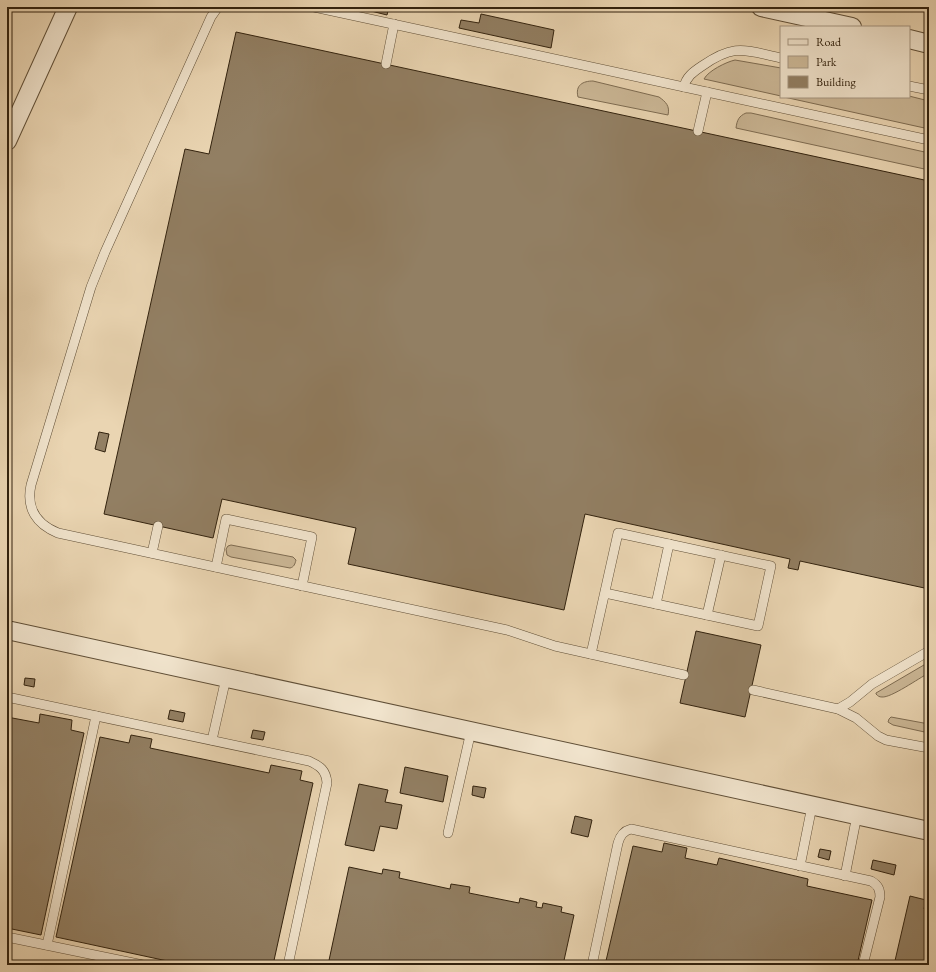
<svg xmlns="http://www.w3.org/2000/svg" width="936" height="972" font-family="'EB Garamond',serif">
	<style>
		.green { fill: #cbb796; stroke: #7e6c52 }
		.building { fill: #927f63; stroke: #32220e }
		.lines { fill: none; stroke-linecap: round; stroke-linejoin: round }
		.service-casing { stroke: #604f37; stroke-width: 10 }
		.minor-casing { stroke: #604f37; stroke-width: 20 }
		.service { stroke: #f1e4cd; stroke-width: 9 }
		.minor { stroke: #f1e4cd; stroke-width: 18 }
	</style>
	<rect width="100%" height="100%" fill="#ead5b2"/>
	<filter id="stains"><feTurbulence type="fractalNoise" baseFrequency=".005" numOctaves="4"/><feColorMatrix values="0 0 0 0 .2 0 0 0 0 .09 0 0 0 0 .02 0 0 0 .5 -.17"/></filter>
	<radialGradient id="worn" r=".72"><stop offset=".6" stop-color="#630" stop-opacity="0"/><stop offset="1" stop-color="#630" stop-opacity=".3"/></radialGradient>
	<g class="green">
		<path d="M 735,60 L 781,68 L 781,96 L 704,79 C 708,71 726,62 735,60 Z"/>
		<path d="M 593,81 L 659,97 C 666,102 670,106 668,115 L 578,97 C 575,85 583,81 593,81 Z"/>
		<path d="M 909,96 L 929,101 L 929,129 L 784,97 Z"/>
		<path d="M 746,113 L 751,113 L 929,153 L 929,170 L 736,128 C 737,120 739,116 746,113 Z"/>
		<path d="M 231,545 L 293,557 L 296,560 C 295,564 294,567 290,568 L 231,557 L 227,555 L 226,549 L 228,546 Z"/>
		<path d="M 929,662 L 929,673 C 919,678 891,698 882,697 C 879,697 878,696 876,694 L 876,693 Z"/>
		<path d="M 891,717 L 929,724 L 929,733 L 893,725 L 888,722 L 889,719 Z"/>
	</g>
	<g class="building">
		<path d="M 363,7 L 389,7 L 387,15 L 363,9 Z"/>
		<path d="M 481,14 L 554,30 L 551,48 L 459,28 L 461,20 L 479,23 Z"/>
		<path d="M 236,32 L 929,181 L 929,589 L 800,561 L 798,570 L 788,568 L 790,559 L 585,514 L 564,610 L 348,564 L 356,528 L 222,499 L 213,538 L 104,514 L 185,149 L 209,154 Z"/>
		<path d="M 99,432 L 109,434 L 105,452 L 95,449 Z"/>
		<path d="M 696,631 L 761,645 L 745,717 L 680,703 Z"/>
		<path d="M 25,678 L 35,679 L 34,687 L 24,685 Z"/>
		<path d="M 170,710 L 185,713 L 183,722 L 168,719 Z"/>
		<path d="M 40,714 L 72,720 L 71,730 L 84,733 L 41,935 L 7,928 L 7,717 L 39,723 Z"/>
		<path d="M 253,730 L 265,732 L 263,740 L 251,738 Z"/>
		<path d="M 131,735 L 152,739 L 150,748 L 269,773 L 271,765 L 302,771 L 300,780 L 313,783 L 273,965 L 186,965 L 56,937 L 100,737 L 129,743 Z"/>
		<path d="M 405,767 L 448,776 L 443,802 L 400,793 Z"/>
		<path d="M 359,784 L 388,790 L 385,802 L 402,805 L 397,829 L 380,826 L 374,851 L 345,845 Z"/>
		<path d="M 473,786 L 486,788 L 484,798 L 472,795 Z"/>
		<path d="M 575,816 L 592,820 L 588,837 L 571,833 Z"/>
		<path d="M 664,843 L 687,848 L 685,858 L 717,865 L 719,858 L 808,879 L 807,886 L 872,900 L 857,965 L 605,965 L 633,846 L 662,852 Z"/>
		<path d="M 820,849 L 831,851 L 829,860 L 818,857 Z"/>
		<path d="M 873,860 L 896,865 L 894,875 L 871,869 Z"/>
		<path d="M 349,867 L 382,874 L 383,869 L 400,872 L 399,878 L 450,889 L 451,884 L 470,887 L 469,893 L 519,903 L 520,898 L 537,902 L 536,907 L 542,908 L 543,903 L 562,907 L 561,912 L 574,915 L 563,965 L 328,965 Z"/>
		<path d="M 910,896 L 926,900 L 924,909 L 929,910 L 929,965 L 894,965 Z"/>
	</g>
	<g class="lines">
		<g class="service-casing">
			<g id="service">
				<path d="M 218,7 L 211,17 L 105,252 L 91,287 L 31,485 C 26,508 36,524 58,533 L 507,630 L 555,646 L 684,675"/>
				<path d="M 314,7 L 929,140"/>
				<path d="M 386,64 L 394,24"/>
				<path d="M 909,86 L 929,90"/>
				<path d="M 684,87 C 686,77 693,72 702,66 C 735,43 744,50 781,58"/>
				<path d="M 698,131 L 707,92"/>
				<path d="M 152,553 L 158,526"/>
				<path d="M 216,567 L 226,519 L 312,537 L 302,586"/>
				<path d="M 656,604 L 669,544"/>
				<path d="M 707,615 L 721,555"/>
				<path d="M 591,654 L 618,533 L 771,566 L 758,626 L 605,593"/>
				<path d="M 753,690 L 838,709 L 856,718 L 878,736 L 886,740 L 929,748"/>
				<path d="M 7,697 L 309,761 C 320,766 326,770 327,783 L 288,965"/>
				<path d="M 838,709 L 850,702 L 872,684 L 929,651"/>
				<path d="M 212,740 L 226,678"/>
				<path d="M 448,833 L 471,731"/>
				<path d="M 800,866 L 812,806"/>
				<path d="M 845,876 L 857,815"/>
				<path d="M 7,937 L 143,965"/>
				<path d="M 47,945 L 96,716"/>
				<path d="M 592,965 L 618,843 C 620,836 623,831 631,829 L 871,881 C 878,885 880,889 880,897 L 863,965"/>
			</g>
		</g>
		<g class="minor-casing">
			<g id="minor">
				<path d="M 761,7 L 852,27"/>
				<path d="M 909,39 L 929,44"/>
				<path d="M 7,141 L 68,7"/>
				<path d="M 7,630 L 929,831"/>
			</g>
		</g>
		<use href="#service" class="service"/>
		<use href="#minor" class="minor"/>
	</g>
	<rect width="936" height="972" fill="none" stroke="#ead5b2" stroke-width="24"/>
	<rect x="8" y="8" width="920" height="956" fill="none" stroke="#32220e" stroke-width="2"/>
	<rect x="12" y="12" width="912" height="948" fill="none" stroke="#32220e"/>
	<rect x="780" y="26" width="130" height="72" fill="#f1e4cd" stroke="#a59681"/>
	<rect x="788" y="39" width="20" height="6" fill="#f1e4cd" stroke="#a59681"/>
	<text x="816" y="46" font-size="12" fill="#32220e">Road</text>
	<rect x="788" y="56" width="20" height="12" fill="#cbb796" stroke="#a59681"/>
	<text x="816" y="66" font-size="12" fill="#32220e">Park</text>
	<rect x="788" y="76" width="20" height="12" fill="#927f63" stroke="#a59681"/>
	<text x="816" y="86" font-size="12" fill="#32220e">Building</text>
	<rect width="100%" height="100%" filter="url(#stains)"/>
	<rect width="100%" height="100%" fill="url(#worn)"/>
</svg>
